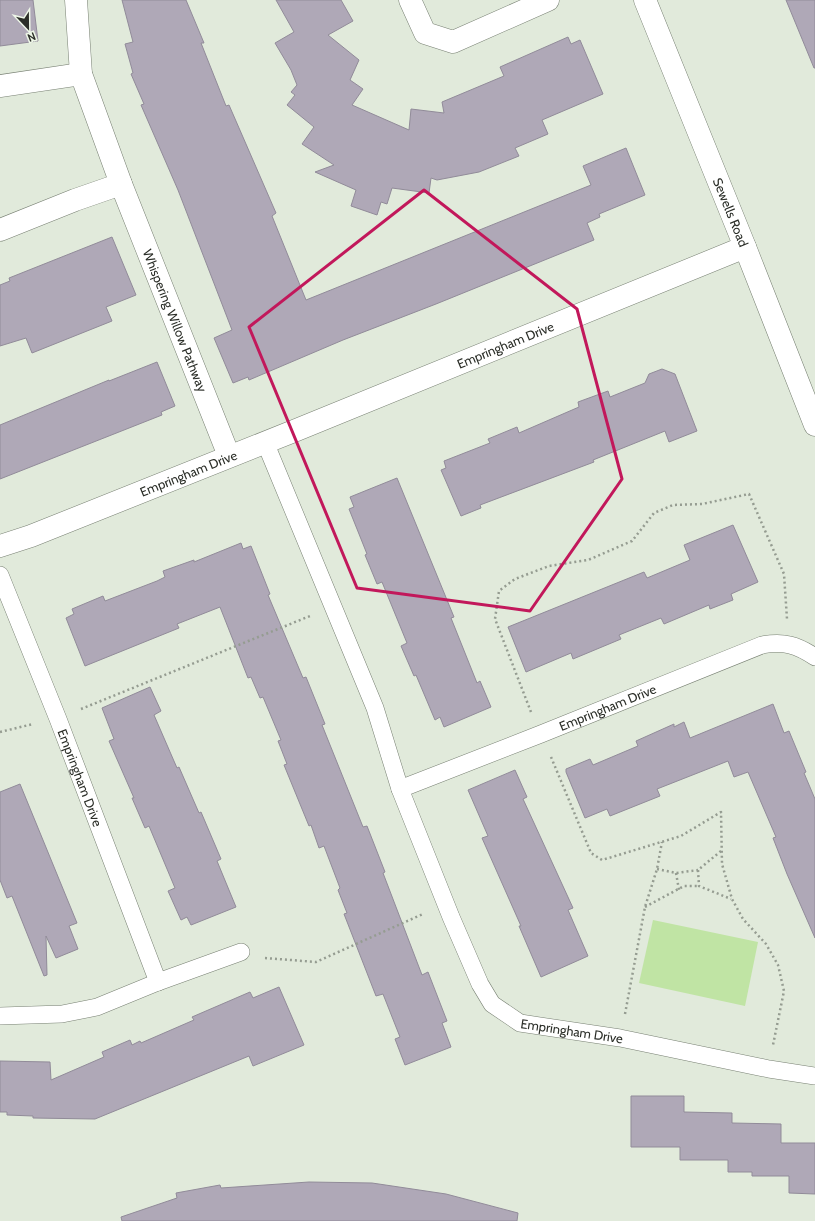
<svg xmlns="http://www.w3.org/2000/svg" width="815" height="1221" font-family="Cabin,sans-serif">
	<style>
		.green { fill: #c0e4a4 }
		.building { fill: #afa8b7; stroke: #918b99 }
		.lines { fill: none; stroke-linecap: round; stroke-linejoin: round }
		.service-casing { stroke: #788073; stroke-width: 18 }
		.minor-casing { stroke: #788073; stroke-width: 23 }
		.tertiary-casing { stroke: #788073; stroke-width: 23 }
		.path { stroke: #959c91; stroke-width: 2.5; stroke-dasharray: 2 3; stroke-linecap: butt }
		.service { stroke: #fff; stroke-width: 17 }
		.minor { stroke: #fff; stroke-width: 22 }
		.tertiary { stroke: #fff; stroke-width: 22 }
		.marked { fill: none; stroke: #c2185b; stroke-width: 3; stroke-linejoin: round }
		.labels { text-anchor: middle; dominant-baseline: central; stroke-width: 4; stroke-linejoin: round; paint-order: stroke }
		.street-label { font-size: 13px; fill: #2b2e28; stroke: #eef7e8 }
	</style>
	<rect width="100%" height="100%" fill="#e1eadb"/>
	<path class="green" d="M 653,920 L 758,942 L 745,1006 L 639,983 Z"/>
	<g class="building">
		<path d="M 0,0 L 33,0 L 38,41 L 0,46 Z"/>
		<path d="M 122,0 L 186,0 L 204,43 L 201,43 L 226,106 L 229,105 L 276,213 L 272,216 L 306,300 L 591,185 L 583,166 L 626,148 L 645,195 L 599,214 L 600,217 L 587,223 L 594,240 L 436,304 L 343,340 L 249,380 L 248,377 L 233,383 L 214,338 L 232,330 L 178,190 L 141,105 L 144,104 L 131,74 L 133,73 L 125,44 L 133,42 Z"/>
		<path d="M 276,0 L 341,0 L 353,21 L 328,35 L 359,60 L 350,80 L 363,89 L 352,105 L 409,130 L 411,109 L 444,113 L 442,102 L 504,76 L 500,67 L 568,37 L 571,44 L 580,40 L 603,94 L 542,120 L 548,134 L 515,148 L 519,156 L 479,172 L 437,180 L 431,178 L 429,193 L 392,188 L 387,204 L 381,202 L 377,215 L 351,206 L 356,190 L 315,172 L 334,165 L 302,144 L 314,127 L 287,105 L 295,95 L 291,92 L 297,85 L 291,70 L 275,43 L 294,32 Z"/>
		<path d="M 786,0 L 815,0 L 815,68 L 814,68 Z"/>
		<path d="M 112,237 L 136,295 L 106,307 L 112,321 L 32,353 L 26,338 L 0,346 L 0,285 L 10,281 L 9,278 Z"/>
		<path d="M 157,362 L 175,406 L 161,412 L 162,415 L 0,479 L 0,425 L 109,380 L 109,381 Z"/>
		<path d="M 662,369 L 675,374 L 697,431 L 669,442 L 665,431 L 593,460 L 594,462 L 480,505 L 481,508 L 461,516 L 441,470 L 446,468 L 444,461 L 490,443 L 488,439 L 517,427 L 519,433 L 579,407 L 578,402 L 608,391 L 610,397 L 645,383 L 649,374 Z"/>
		<path d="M 397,478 L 454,617 L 451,618 L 477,683 L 480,681 L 491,707 L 444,727 L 440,717 L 435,720 L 416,675 L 414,676 L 401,646 L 407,643 L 382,582 L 377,584 L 365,555 L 367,554 L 349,509 L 354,507 L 350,497 Z"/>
		<path d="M 733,525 L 758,582 L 731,594 L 733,600 L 710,609 L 709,605 L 664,624 L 661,618 L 619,635 L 621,639 L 573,659 L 571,653 L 526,672 L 508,627 L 644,572 L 647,578 L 690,560 L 684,545 Z"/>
		<path d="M 241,543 L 243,549 L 251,546 L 270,594 L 268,595 L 303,678 L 306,677 L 325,724 L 322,725 L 363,827 L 367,826 L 385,872 L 383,873 L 422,975 L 428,972 L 447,1021 L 442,1023 L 451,1047 L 405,1065 L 395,1039 L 400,1037 L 383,994 L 376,996 L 344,914 L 347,913 L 338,890 L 340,888 L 324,846 L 319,848 L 311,825 L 309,826 L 284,765 L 287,764 L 278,741 L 281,740 L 263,697 L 260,698 L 251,677 L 248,678 L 220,607 L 177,624 L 179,628 L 85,666 L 66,618 L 74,614 L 72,609 L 103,596 L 105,601 L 157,581 L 165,577 L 163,571 L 194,560 L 194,562 Z"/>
		<path d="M 150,687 L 161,711 L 154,715 L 177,768 L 179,767 L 199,813 L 201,812 L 221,859 L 217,861 L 236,907 L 191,925 L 187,917 L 181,920 L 168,891 L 175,888 L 149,826 L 145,828 L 132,798 L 134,798 L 109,741 L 114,739 L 102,708 Z"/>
		<path d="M 773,704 L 784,733 L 789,731 L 806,772 L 804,773 L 815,799 L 815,938 L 787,874 L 773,838 L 776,837 L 748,772 L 734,777 L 728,761 L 657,789 L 660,796 L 610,816 L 607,809 L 585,818 L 566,772 L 566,769 L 590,759 L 593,765 L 638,746 L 636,741 L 674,724 L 674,727 L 684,722 L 690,738 Z"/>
		<path d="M 515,770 L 527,797 L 523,799 L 573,908 L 568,910 L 588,956 L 541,977 L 519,926 L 521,926 L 482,838 L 488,836 L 468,790 Z"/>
		<path d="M 20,784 L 77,923 L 69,926 L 78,949 L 56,958 L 46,936 L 47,975 L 44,976 L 12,896 L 7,898 L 0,880 L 0,792 Z"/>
		<path d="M 279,987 L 304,1045 L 253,1066 L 249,1056 L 95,1119 L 33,1118 L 33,1116 L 7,1115 L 7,1112 L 0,1112 L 0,1061 L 50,1062 L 51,1080 L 104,1057 L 102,1052 L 130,1040 L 132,1045 L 140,1041 L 141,1043 L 194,1020 L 192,1017 L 250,992 L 253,998 Z"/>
		<path d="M 631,1096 L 684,1096 L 684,1112 L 732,1113 L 732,1123 L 781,1124 L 781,1143 L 815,1143 L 815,1194 L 789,1193 L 789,1176 L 752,1176 L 752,1172 L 728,1172 L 728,1160 L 680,1160 L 680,1147 L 631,1147 Z"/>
		<path d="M 309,1182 L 372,1183 L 446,1194 L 518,1213 L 517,1221 L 122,1221 L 121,1217 L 177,1198 L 176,1193 L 220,1185 L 221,1188 Z"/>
	</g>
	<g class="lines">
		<g class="service-casing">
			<g id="service">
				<path id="s1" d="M 265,442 L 375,708 L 400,789 L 451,917 L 480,984 L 492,1004 L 520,1023 L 620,1038 L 769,1069 L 815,1076"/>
				<path id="s2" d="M 0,575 L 58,719 L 158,982"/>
				<path id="s3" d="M 400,789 L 541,734 L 762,645 C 784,641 797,645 815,657"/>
				<path d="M 0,1016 L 62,1014 L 97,1007 L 158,982 L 241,952"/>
			</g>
		</g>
		<g class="minor-casing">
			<g id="minor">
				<path id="s4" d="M 76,0 L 81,74 L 121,184 L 229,456"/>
				<path d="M 410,0 L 425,33 L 453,42 L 548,0"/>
				<path d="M 0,86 L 81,74"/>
				<path d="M 0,230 L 75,200 L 121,184"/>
				<path id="s5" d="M 0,546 L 31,536 L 294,431 L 745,247"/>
			</g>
		</g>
		<g class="tertiary-casing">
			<g id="tertiary">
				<path id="s6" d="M 645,0 L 745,247 L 815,425"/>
			</g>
		</g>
		<g class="path">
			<path d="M 81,709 L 310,616"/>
			<path d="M 531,712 L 495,619 L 499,591 L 515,579 L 549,566 L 588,560 L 632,541 L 654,513 L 673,505 L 702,504 L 749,494 L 784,574 L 787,619"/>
			<path d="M 0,732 L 33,724"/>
			<path d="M 551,757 L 591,853 L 602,860 L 681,836 L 721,812 L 722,864 L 732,899 L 743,919 L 766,944 L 778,965 L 784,991 L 773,1045"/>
			<path d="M 721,851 L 698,870 L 699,886 L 731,899"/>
			<path d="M 657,869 L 676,873 L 698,870"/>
			<path d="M 676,873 L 679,890"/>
			<path d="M 645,907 L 684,886 L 699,886"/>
			<path d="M 265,958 L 316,962 L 423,914"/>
			<path d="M 625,1014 L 645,907 L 657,869 L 662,842"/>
		</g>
		<use href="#service" class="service"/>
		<use href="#minor" class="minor"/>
		<use href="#tertiary" class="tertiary"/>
	</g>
	<path class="marked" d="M 424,190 L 577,309 L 622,479 L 530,611 L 357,588 L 249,327 Z"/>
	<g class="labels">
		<g class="street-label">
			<text stroke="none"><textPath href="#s6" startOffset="229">Sewells Road</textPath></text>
			<text stroke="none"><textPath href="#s4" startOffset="338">Whispering Willow Pathway</textPath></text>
			<text stroke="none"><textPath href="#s5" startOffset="544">Empringham Drive</textPath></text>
			<text stroke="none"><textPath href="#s5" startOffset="202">Empringham Drive</textPath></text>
			<text stroke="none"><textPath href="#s3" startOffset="223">Empringham Drive</textPath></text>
			<text stroke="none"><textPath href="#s2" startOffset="218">Empringham Drive</textPath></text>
			<text stroke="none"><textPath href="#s1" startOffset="693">Empringham Drive</textPath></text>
		</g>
	</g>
	<g transform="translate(28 28) rotate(158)" stroke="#eef7e8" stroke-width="3" paint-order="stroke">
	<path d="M0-3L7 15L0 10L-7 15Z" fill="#2b2e28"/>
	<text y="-6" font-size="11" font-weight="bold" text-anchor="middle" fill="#2b2e28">N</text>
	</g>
</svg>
